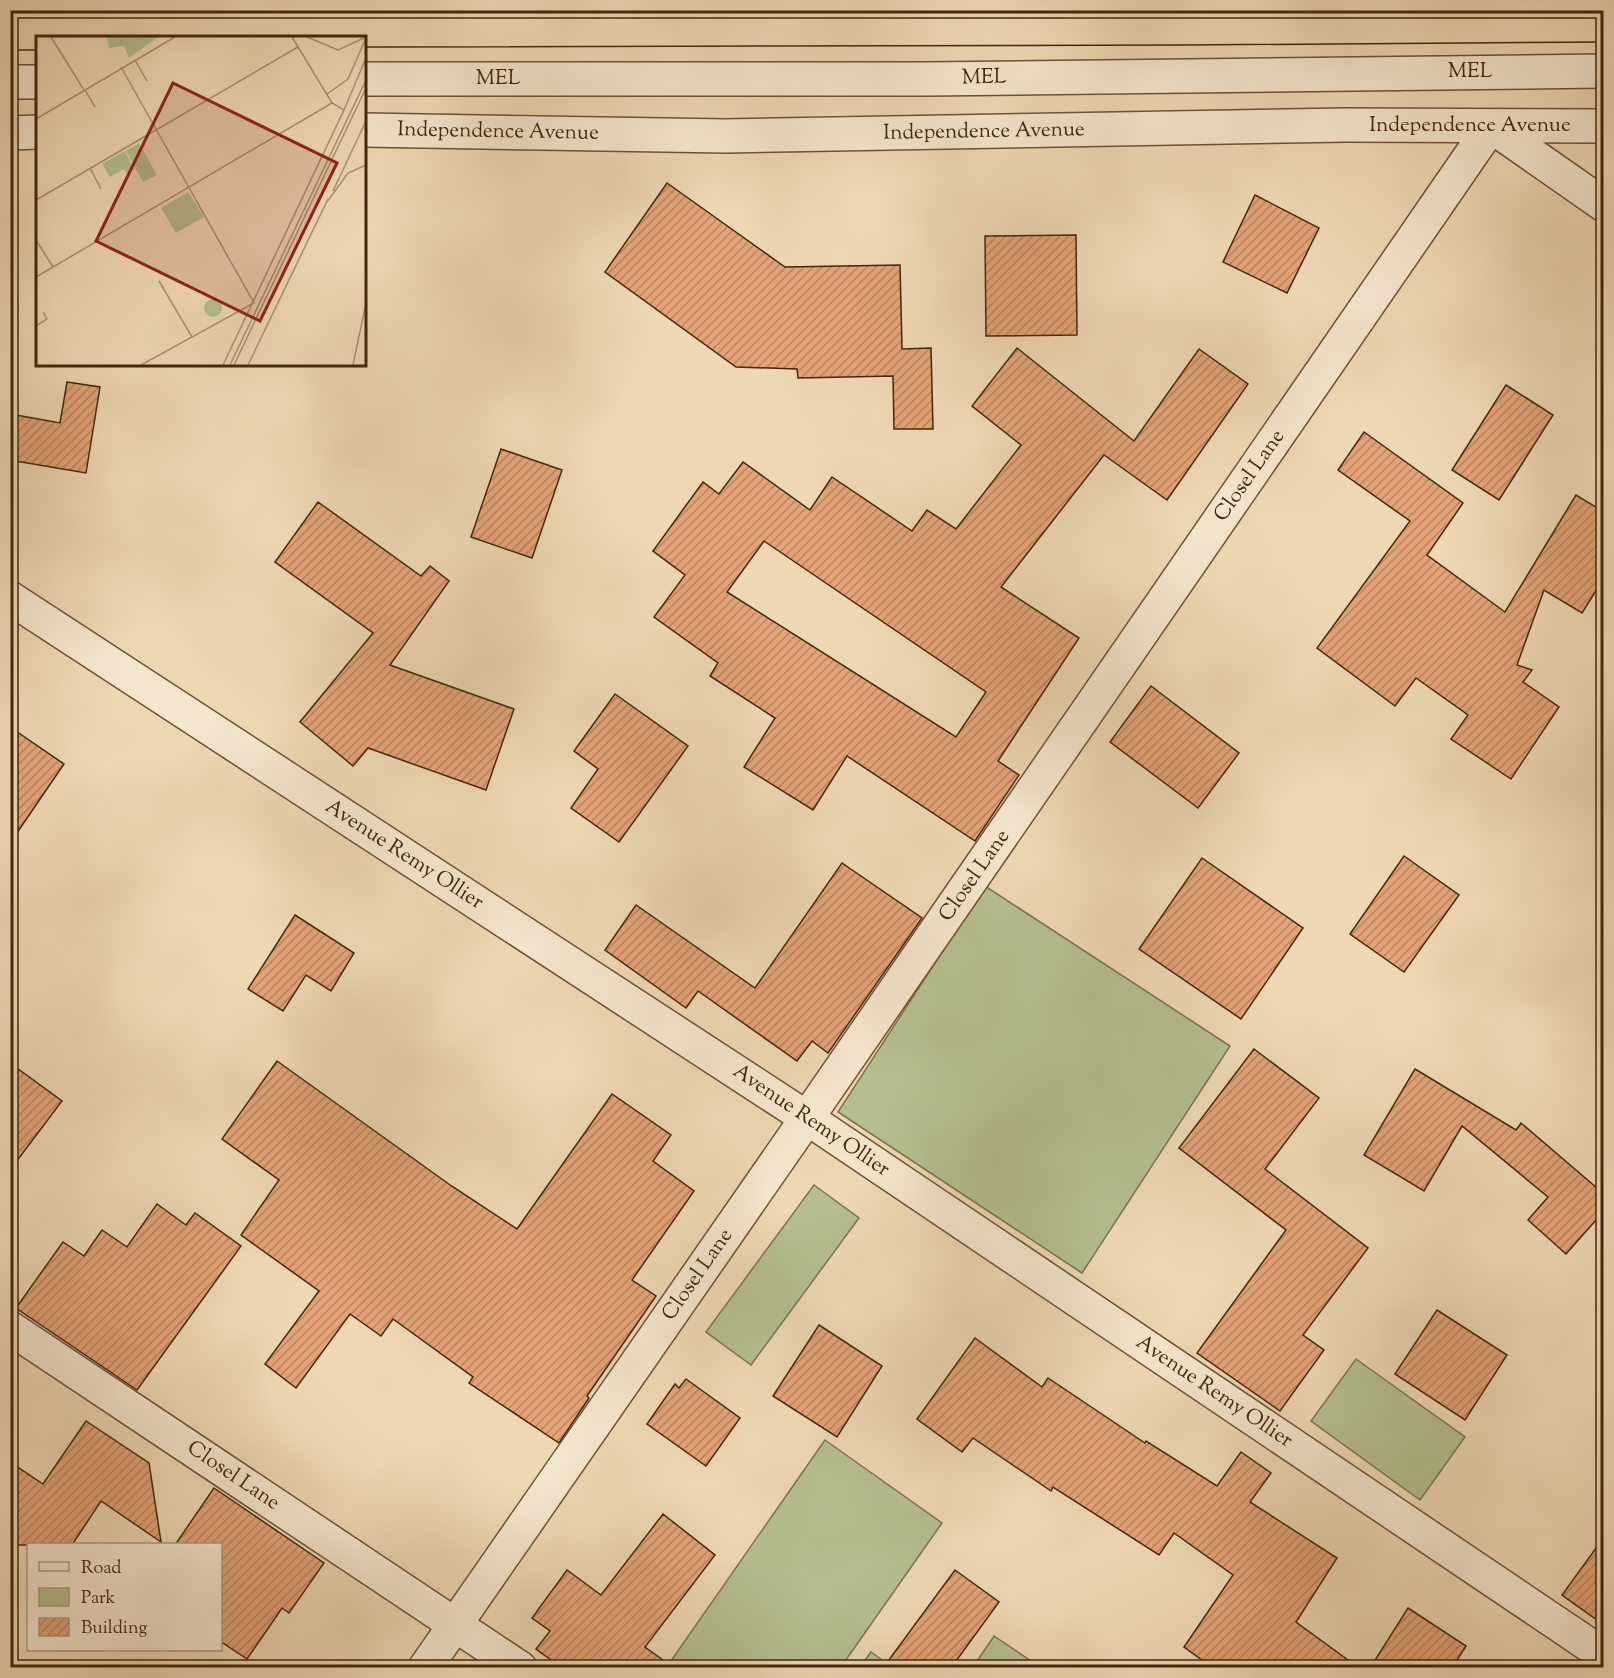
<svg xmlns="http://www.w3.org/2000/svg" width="1614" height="1678" font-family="'Sorts Mill Goudy',serif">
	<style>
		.green { fill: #b5bf8f; stroke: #7c724e; stroke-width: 1.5 }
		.wetland { fill: url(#wetland-marsh); stroke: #7c724e; stroke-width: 1.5 }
		.building { fill: url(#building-hatch); stroke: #43260c; stroke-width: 1.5; fill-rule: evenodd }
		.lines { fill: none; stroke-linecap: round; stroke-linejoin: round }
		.minor-casing { stroke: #6e5236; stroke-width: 36 }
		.minor { stroke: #f4e6ce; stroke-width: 33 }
		.tram { stroke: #43260c; stroke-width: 1.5 }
		.labels { text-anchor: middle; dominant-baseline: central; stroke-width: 4.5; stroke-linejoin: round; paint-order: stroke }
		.street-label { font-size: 21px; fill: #43260c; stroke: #f4e6ce }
		.inset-road { fill: none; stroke: #aa9170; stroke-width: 1.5 }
		.view { fill: #8f2418; fill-opacity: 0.15; stroke: #8f2418; stroke-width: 3 }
		.inset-edge { fill: none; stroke: #43260c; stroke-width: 3 }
	</style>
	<defs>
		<pattern id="wetland-marsh" width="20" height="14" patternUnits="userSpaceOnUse" patternTransform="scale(1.5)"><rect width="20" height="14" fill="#b5bf8f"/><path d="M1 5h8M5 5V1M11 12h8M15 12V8" fill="none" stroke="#959b73"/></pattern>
		<pattern id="building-hatch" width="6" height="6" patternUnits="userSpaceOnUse" patternTransform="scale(1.5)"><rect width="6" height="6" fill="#e4a377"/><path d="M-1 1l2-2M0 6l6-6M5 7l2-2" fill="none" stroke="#ba8560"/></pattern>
	</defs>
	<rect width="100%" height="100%" fill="#eed8b3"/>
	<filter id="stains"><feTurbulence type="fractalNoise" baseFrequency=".00333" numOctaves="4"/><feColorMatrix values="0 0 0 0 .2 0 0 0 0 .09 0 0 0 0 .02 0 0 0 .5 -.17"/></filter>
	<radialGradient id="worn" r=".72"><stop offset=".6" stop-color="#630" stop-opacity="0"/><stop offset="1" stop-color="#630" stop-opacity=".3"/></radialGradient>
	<g class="green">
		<path d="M 985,886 L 1230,1046 L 1082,1273 L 838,1112 Z"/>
		<path d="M 814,1185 L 859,1218 L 751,1365 L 706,1332 Z"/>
		<path d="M 1356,1359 L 1465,1437 L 1420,1500 L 1311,1421 Z"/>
		<path d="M 825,1440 L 942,1523 L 841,1667 L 666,1668 Z"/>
		<path d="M 994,1636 L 1040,1667 L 973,1667 Z"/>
	</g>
	<path class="wetland" d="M 871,1652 L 892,1667 L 859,1668 Z"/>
	<g class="building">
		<path d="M 667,183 L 785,267 L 900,265 L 902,349 L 931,348 L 933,429 L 894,429 L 893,376 L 798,378 L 797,369 L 736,367 L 605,272 Z"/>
		<path d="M 1255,195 L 1319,228 L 1287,293 L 1223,262 Z"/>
		<path d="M 1076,235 L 1077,335 L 986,336 L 985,236 Z"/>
		<path d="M 1017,348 L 1134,441 L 1199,349 L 1248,384 L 1167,500 L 1104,455 L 1001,587 L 1079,638 L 998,761 L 1019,775 L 975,841 L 847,756 L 813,810 L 744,767 L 775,718 L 710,676 L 718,663 L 654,617 L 685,575 L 653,551 L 703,482 L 719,494 L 743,462 L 810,510 L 832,477 L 912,531 L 927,510 L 956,529 L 1021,445 L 972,406 ZM 764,541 L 986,692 L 956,737 L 727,592 Z"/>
		<path d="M 67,382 L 100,387 L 86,473 L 10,460 L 10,414 L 60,423 Z"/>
		<path d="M 1506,385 L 1553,415 L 1499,500 L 1452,470 Z"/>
		<path d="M 1364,432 L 1463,503 L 1427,555 L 1505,612 L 1576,495 L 1604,512 L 1604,578 L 1582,613 L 1544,590 L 1517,665 L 1532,670 L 1523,682 L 1559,707 L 1511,779 L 1451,739 L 1468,715 L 1416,678 L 1395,706 L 1317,648 L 1410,521 L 1338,470 Z"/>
		<path d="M 501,449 L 562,470 L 532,558 L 471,537 Z"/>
		<path d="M 318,502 L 421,576 L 430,566 L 449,581 L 390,665 L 514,709 L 486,790 L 368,748 L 353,766 L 300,722 L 373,633 L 275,562 Z"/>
		<path d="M 1151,686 L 1239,753 L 1198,808 L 1110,742 Z"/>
		<path d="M 615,694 L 688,746 L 619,842 L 571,808 L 598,769 L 574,751 Z"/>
		<path d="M 10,727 L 64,764 L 10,843 Z"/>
		<path d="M 1404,856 L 1459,895 L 1404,972 L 1350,934 Z"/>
		<path d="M 1202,858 L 1303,928 L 1241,1019 L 1139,949 Z"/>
		<path d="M 842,863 L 922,918 L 828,1053 L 812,1041 L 797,1061 L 698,991 L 686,1008 L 605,950 L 636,905 L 755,988 Z"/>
		<path d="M 295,915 L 354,953 L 331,991 L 306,975 L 283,1011 L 248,989 Z"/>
		<path d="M 1254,1049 L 1319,1098 L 1265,1169 L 1368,1248 L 1303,1335 L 1324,1350 L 1280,1411 L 1197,1353 L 1286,1230 L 1179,1148 Z"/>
		<path d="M 277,1061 L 453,1187 L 517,1229 L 612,1094 L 671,1135 L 653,1161 L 694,1191 L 632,1280 L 656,1296 L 587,1396 L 589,1398 L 559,1443 L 469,1383 L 473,1377 L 393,1319 L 381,1336 L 350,1314 L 296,1388 L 265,1364 L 319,1291 L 241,1235 L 279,1180 L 222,1139 Z"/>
		<path d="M 10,1063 L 62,1101 L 10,1170 Z"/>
		<path d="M 1415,1069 L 1516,1130 L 1521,1123 L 1604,1194 L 1604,1211 L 1566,1254 L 1528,1220 L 1548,1197 L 1462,1126 L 1424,1191 L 1364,1155 Z"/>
		<path d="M 157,1204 L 186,1225 L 195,1213 L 241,1246 L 137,1390 L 16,1308 L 63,1242 L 84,1256 L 102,1230 L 127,1247 Z"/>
		<path d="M 1437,1310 L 1507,1355 L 1465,1420 L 1395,1374 Z"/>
		<path d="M 819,1325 L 882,1366 L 837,1437 L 773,1396 Z"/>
		<path d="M 975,1338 L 1042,1387 L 1048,1378 L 1145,1443 L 1146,1441 L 1217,1486 L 1241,1452 L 1271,1473 L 1250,1502 L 1337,1558 L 1296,1622 L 1359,1668 L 1213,1668 L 1184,1647 L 1233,1575 L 1174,1533 L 1159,1555 L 1053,1487 L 1051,1491 L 973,1438 L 962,1452 L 917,1419 Z"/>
		<path d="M 686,1379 L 740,1418 L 706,1466 L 647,1424 L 675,1384 L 679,1388 Z"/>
		<path d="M 86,1421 L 149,1463 L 161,1542 L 101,1501 L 72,1545 L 10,1545 L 10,1462 L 43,1484 Z"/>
		<path d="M 214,1488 L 324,1563 L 289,1613 L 282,1608 L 247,1659 L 220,1641 L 220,1545 L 175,1545 Z"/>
		<path d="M 663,1514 L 715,1555 L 645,1647 L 674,1668 L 562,1668 L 536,1649 L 550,1631 L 532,1618 L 567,1570 L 601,1595 Z"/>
		<path d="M 1604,1537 L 1604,1625 L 1562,1595 Z"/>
		<path d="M 955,1570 L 999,1602 L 951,1668 L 883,1668 Z"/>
		<path d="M 1408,1608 L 1466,1646 L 1452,1668 L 1370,1668 Z"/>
	</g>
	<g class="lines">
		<g class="minor-casing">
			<g id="minor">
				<path d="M 364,79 L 928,79 L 1604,71"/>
				<path d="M 10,82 L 38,82"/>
				<path d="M 364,130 L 726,136 L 1346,125 L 1604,126"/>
				<path d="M 10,133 L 38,132"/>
				<path d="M 10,598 L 807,1118 L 1604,1655"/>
				<path d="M 10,1328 L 520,1668"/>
				<path d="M 425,1668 L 807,1118 L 1491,126 L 1604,205"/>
			</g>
		</g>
		<use href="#minor" class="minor"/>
		<g class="tram">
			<path d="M 293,10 L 373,13 L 666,12 L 1184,16 L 1604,12"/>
			<path d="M 364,47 L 1184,45 L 1604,42"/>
			<path d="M 10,50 L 38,50"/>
		</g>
	</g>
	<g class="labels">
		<g class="street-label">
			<text x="1470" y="72">MEL</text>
			<text transform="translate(984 78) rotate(-1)">MEL</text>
			<text x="498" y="79">MEL</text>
			<text x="1470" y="126">Independence Avenue</text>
			<text transform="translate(498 132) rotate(1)">Independence Avenue</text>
			<text transform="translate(984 132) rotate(-1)">Independence Avenue</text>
			<text transform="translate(1250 476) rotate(-55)">Closel Lane</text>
			<text transform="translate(404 855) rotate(33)">Avenue Remy Ollier</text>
			<text transform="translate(975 876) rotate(-55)">Closel Lane</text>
			<text transform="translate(811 1121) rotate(34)">Avenue Remy Ollier</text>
			<text transform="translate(698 1275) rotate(-55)">Closel Lane</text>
			<text transform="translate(1214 1392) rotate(34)">Avenue Remy Ollier</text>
			<text transform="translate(233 1476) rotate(34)">Closel Lane</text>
		</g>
	</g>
	<g transform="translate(36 36)">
		<rect width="330" height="330" fill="#eed8b3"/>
		<path d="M 103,107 L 121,139 L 107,146 L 90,115 ZM 152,156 L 168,181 L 140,197 L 125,172 ZM168 272a9 9 0 1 1 18 0a9 9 0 1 1-18 0Z" fill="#b5bf8f"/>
		<path d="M 71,1 L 122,1 L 93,22 L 88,10 L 73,12 Z" fill="#b5bf8f"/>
		<path d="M 89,115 L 98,133 L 90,137 L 88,133 L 74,141 L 66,128 Z" fill="#b5bf8f"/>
		<path class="inset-road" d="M 15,1 L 48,54M 271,1 L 302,14 L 330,1M 99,24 L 111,45M 85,31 L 218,267 L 105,329M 49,54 L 59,71M 291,58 L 312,43 L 330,2M 308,74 L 330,22M 0,83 L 139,1M 54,132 L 65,153M 297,155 L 330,85M 0,164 L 262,11M 291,166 L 312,137 L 330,129M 0,204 L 17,231M 0,241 L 296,67M 123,245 L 156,301M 0,290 L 11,283 L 7,276M 187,329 L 308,74 L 296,67 L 256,1M 194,329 L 330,44M 198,329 L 330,52M 212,329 L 292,163M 317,329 L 330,267"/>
		<path class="view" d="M 137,47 L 301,127 L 224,285 L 60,205 Z"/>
		<rect width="330" height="330" class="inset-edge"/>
	</g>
	<rect width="1614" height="1678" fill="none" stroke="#eed8b3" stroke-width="36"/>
	<rect x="12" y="12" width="1590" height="1654" fill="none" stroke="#43260c" stroke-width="3"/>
	<rect x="18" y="18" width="1578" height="1642" fill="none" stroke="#43260c" stroke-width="1.5"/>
	<rect x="27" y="1543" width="195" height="108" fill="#f4e6ce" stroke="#ad9980" stroke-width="1.5"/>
	<rect x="39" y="1562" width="30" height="9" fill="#f4e6ce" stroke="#ad9980" stroke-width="1.5"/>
	<text x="81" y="1573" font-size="18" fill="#43260c">Road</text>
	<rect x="39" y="1588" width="30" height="18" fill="#b5bf8f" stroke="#ad9980" stroke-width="1.5"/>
	<text x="81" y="1603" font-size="18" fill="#43260c">Park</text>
	<rect x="39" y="1618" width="30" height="18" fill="url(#building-hatch)" stroke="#ad9980" stroke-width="1.5"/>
	<text x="81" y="1633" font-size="18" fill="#43260c">Building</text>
	<rect width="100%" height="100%" filter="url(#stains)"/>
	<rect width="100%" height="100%" fill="url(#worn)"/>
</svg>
